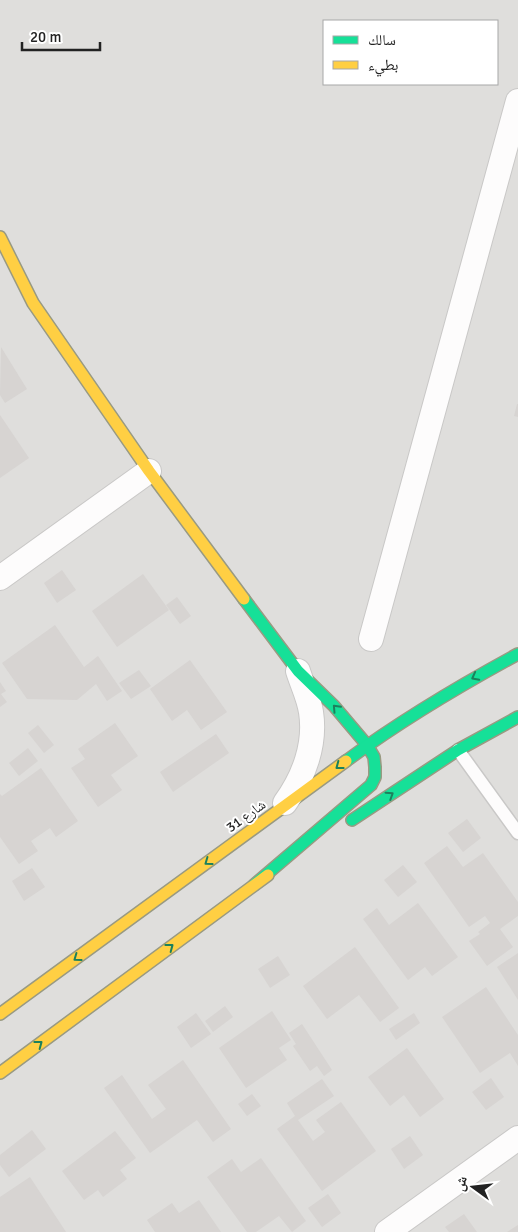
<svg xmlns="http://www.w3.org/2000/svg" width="518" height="1232" font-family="Signika,'Noto Naskh Arabic',sans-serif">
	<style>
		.residential { fill: #dfdedc; fill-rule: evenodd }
		.building { fill: #d7d4d2 }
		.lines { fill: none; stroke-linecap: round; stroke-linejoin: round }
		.lane-casing { stroke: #c9c8c7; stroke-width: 15 }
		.street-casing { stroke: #c9c8c7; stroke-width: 26 }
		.fast-casing { stroke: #999a82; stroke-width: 14 }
		.slow-casing { stroke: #999a82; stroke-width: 14 }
		.lane { stroke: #fdfcfc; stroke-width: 12 }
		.street { stroke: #fdfcfc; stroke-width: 24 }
		.fast { stroke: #16e098; stroke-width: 11 }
		.slow { stroke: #ffcf43; stroke-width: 11 }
		.oneway { stroke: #1c815d }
		.labels { text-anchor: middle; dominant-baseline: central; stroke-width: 4; stroke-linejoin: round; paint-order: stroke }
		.street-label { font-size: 14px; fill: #222; stroke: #fff }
	</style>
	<rect width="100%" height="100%" fill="#f0eeeb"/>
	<path class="residential" d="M 0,0 L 518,0 L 518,1232 L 0,1232 ZM 324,21 L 497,21 L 497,84 L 324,84 Z"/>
	<g class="building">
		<path d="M 1,347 L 27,389 L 5,403 L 0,395 Z"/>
		<path d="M 517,404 L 518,404 L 518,417 L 514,416 Z"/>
		<path d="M 0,415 L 29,458 L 0,478 Z"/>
		<path d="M 62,570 L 76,590 L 57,603 L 44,583 Z"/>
		<path d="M 143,574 L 169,610 L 117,647 L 92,611 Z"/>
		<path d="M 177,597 L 191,616 L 180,624 L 166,605 Z"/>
		<path d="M 55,625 L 84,667 L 98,656 L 122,691 L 107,701 L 96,684 L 77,700 L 27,699 L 2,663 Z"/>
		<path d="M 190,660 L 227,712 L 201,730 L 187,710 L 172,721 L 150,689 Z"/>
		<path d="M 139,670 L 151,686 L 131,699 L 119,683 Z"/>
		<path d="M 0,682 L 6,691 L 1,694 L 7,702 L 0,707 Z"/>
		<path d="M 115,723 L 138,756 L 111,775 L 122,790 L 98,807 L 71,768 L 85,759 L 78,749 Z"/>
		<path d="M 38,725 L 54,745 L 44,753 L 28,733 Z"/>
		<path d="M 216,734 L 229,753 L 173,792 L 160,772 Z"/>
		<path d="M 28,748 L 38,761 L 19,776 L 9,763 Z"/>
		<path d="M 41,768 L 78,821 L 56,837 L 50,828 L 31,841 L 38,851 L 19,864 L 0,837 L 0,794 L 2,796 Z"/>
		<path d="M 467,819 L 481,838 L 463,852 L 448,833 Z"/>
		<path d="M 447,846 L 463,867 L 483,853 L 518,902 L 518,916 L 500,929 L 513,947 L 487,966 L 469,941 L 480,934 L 478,932 L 490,923 L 485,916 L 469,927 L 424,863 Z"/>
		<path d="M 403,865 L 417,882 L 398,897 L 384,880 Z"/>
		<path d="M 32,868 L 45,887 L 24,901 L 12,881 Z"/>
		<path d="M 418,903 L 458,957 L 432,976 L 425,967 L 408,980 L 363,919 L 377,908 L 389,925 Z"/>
		<path d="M 355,947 L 399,1008 L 380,1022 L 359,995 L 327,1019 L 303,986 Z"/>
		<path d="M 518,953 L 518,1000 L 497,967 Z"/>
		<path d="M 278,956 L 290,975 L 270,988 L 258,969 Z"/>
		<path d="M 486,987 L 518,1035 L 518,1066 L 510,1053 L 480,1073 L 442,1017 Z"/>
		<path d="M 225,1006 L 233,1017 L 213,1032 L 205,1021 Z"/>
		<path d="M 272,1011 L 291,1040 L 279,1048 L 287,1060 L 246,1088 L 219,1048 Z"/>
		<path d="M 196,1013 L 211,1034 L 191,1048 L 177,1027 Z"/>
		<path d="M 414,1013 L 420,1023 L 396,1040 L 389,1029 Z"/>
		<path d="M 302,1024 L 332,1070 L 324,1076 L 317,1066 L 310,1071 L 293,1046 L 296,1044 L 289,1033 Z"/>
		<path d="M 407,1048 L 444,1099 L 420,1117 L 404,1095 L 390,1106 L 368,1077 Z"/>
		<path d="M 183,1060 L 231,1129 L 213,1142 L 197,1120 L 150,1153 L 104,1088 L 122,1075 L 152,1119 L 166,1109 L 148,1085 Z"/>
		<path d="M 491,1078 L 504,1097 L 486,1110 L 472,1092 Z"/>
		<path d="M 322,1079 L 334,1096 L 298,1120 L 313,1141 L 325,1132 L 316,1120 L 341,1102 L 376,1151 L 322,1191 L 277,1129 L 295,1116 L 287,1103 Z"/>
		<path d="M 252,1094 L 261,1106 L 247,1116 L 238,1104 Z"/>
		<path d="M 32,1130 L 46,1149 L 9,1177 L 0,1165 L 0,1155 Z"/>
		<path d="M 115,1131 L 136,1158 L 120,1170 L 127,1179 L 103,1197 L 98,1190 L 84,1200 L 62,1171 Z"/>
		<path d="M 410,1136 L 423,1155 L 404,1169 L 391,1149 Z"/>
		<path d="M 261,1158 L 306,1221 L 292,1232 L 279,1216 L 256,1232 L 247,1232 L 207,1177 L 232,1159 L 241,1172 Z"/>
		<path d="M 30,1177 L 66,1232 L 0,1232 L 0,1197 Z"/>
		<path d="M 328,1194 L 341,1213 L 322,1227 L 308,1208 Z"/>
		<path d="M 199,1200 L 221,1232 L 155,1232 L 147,1220 L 172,1203 L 179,1213 Z"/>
		<path d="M 464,1214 L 477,1232 L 449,1232 L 445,1227 Z"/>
		<path d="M 518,1225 L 518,1232 L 507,1232 Z"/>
	</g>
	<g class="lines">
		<g class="lane-casing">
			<path id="lane" d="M 458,750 L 518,833"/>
		</g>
		<g class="street-casing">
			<g id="street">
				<path d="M 0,578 L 149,471"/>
				<path d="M 371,639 L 518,101"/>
				<path d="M 285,803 C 304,777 316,744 311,712 C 309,698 302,684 298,671"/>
				<path d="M 387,1232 L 518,1138"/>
			</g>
		</g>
		<g class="fast-casing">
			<g id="fast">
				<path d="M 244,599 L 298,671 L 334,706 L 367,745 L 374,757 L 375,767 L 375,777 L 371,785 L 254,885"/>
				<path d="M 346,761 C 400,721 459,686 518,654"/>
				<path d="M 352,820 L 458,750 L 518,717"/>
			</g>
		</g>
		<g class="slow-casing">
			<g id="slow">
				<path d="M 0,237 L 33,303 L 149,471 L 244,599"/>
				<path d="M 0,1014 L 346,761"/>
				<path d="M 0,1073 L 268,875"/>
			</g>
		</g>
		<use href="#lane" class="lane"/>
		<use href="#street" class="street"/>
		<use href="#fast" class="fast"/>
		<use href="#slow" class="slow"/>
	</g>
	<defs><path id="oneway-chevron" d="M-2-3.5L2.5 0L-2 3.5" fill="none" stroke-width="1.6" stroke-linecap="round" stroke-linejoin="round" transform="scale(1.25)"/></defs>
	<g class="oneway">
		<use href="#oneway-chevron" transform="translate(475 677) rotate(152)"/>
		<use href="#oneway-chevron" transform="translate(336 708) rotate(-133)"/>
		<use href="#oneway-chevron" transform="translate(339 766) rotate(143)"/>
		<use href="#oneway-chevron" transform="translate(390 795) rotate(-33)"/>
		<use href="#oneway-chevron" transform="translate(208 862) rotate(144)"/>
		<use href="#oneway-chevron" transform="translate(170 947) rotate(-37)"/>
		<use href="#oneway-chevron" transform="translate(77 958) rotate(144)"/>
		<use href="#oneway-chevron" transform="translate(39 1044) rotate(-37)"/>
	</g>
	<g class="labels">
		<g class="street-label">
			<text transform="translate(246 816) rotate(-36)">شارع 31</text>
		</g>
	</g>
	<rect x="323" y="20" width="175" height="65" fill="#ffffff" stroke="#a7a7a7"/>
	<rect x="333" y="36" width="25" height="8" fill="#16e098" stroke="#a7a7a7"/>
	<text x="368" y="45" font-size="15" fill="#222222">سالك</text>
	<rect x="333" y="61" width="25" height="8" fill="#ffcf43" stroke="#a7a7a7"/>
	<text x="368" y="70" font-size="15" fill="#222222">بطيء</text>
	<g transform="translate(473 1187) rotate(285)" stroke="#ffffff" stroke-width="4" paint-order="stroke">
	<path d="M0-4L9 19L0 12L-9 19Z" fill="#222222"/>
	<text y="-8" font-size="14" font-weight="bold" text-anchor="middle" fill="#222222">ش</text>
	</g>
	<path d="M22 42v8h78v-8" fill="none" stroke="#222222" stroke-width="2.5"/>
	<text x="30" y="42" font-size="15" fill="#222222" stroke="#ffffff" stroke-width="4" paint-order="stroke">20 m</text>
</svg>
